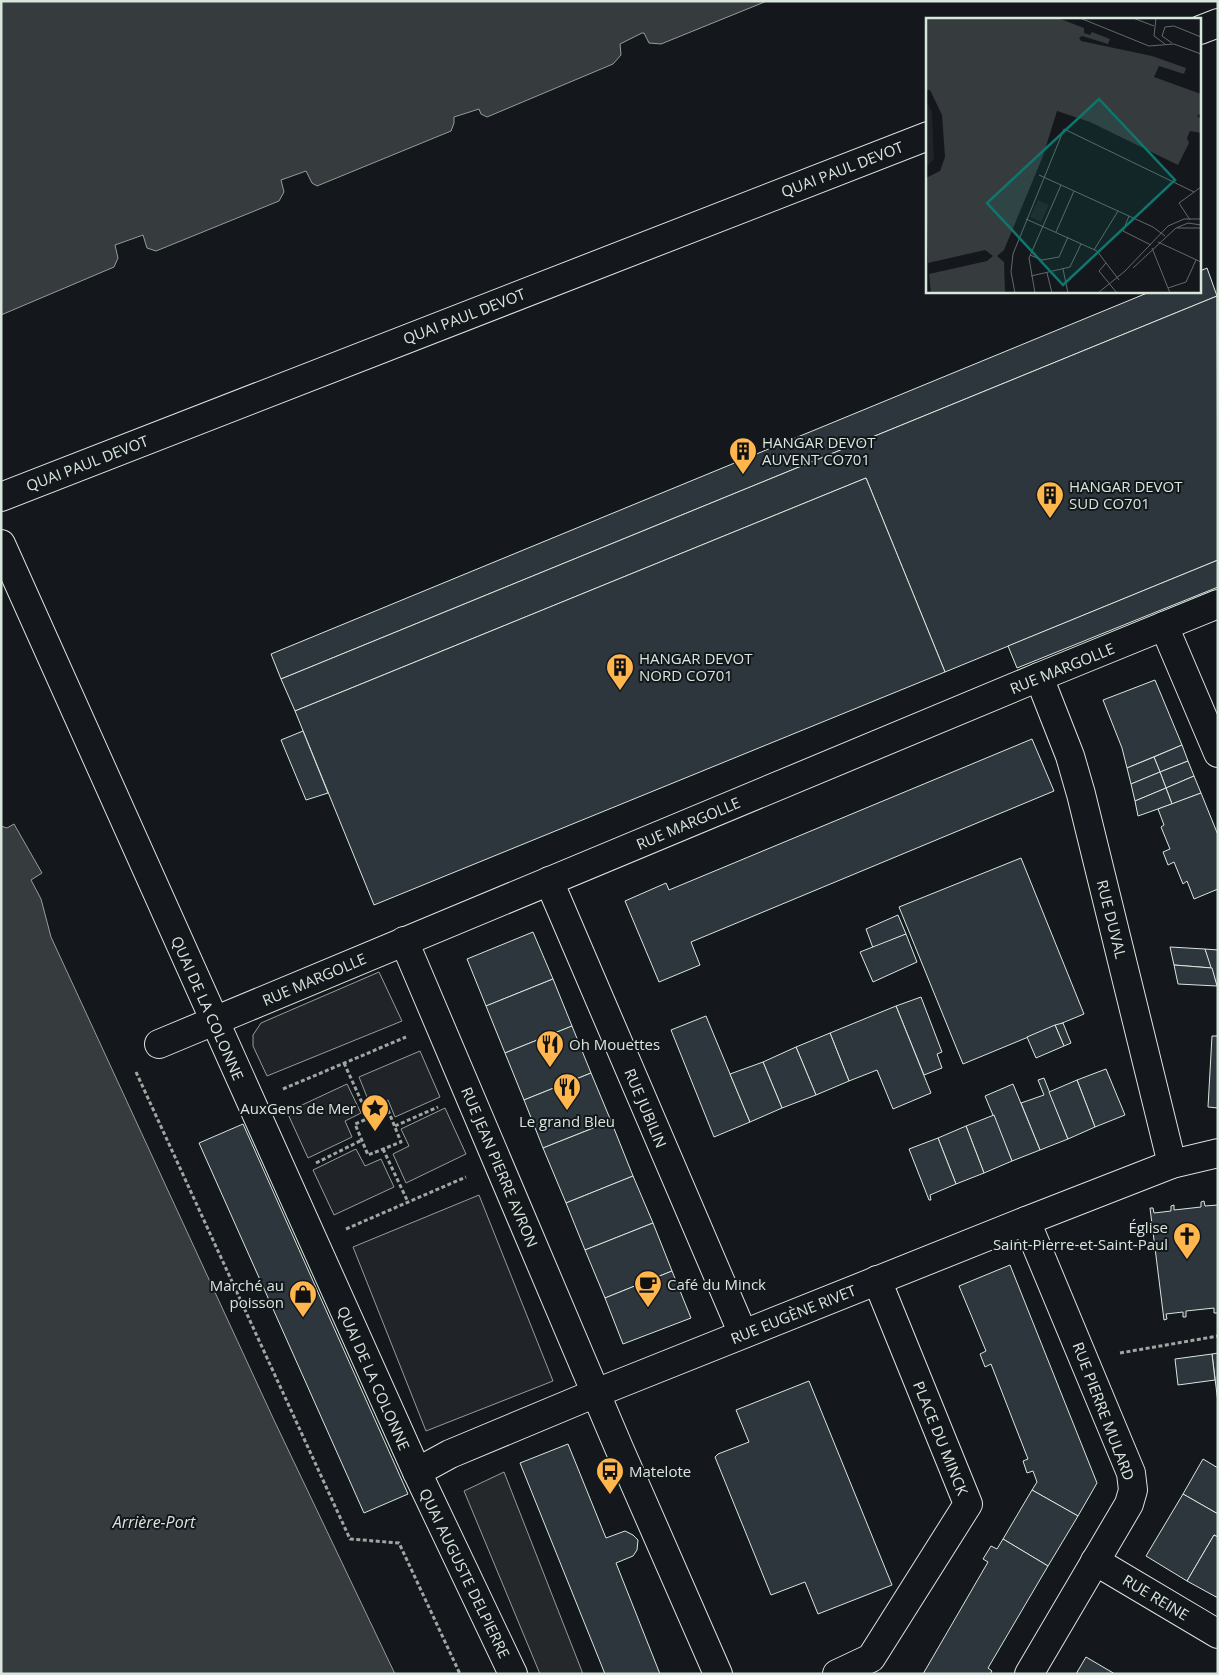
<svg xmlns="http://www.w3.org/2000/svg" width="1219" height="1675" font-family="'Open Sans',sans-serif">
	<style>
		.green { fill: #202428; stroke: #939e99 }
		.parking { fill: #24282b; stroke: #939e99 }
		.water { fill: #363b3e; stroke: #939e99 }
		.building { fill: #2c363c; stroke: #d8e6dc }
		.lines { fill: none; stroke-linecap: round; stroke-linejoin: round }
		.minor-casing { stroke: #d8e6dc; stroke-width: 30 }
		.path { stroke: #9da8a2; stroke-width: 3; stroke-dasharray: 4 2.5; stroke-linecap: butt }
		.minor { stroke: #14181c; stroke-width: 28 }
		.labels { text-anchor: middle; dominant-baseline: central; stroke-width: 4; stroke-linejoin: round; paint-order: stroke }
		.street-label { font-size: 15px; fill: #d8e6dc; stroke: #14181c }
		.poi-label { font-size: 15px; fill: #d8e6dc; stroke: #14181c; text-anchor: start }
		.water-label { font-size: 16px; font-style: italic; fill: #d8e6dc; stroke: #14181c }
		.inset-road { fill: none; stroke: #626a69; stroke-width: 1 }
		.view { fill: #0f766e; fill-opacity: 0.15; stroke: #0f766e; stroke-width: 2.5 }
		.inset-edge { fill: none; stroke: #d8e6dc; stroke-width: 2.5 }
	</style>
	<rect width="100%" height="100%" fill="#14181c"/>
	<g class="green">
		<path d="M 379,972 L 402,1021 L 267,1076 L 253,1046 L 253,1035 L 261,1023 Z"/>
		<path d="M 420,1051 L 440,1097 L 395,1117 L 388,1100 L 371,1107 L 359,1077 Z"/>
		<path d="M 347,1084 L 361,1113 L 345,1121 L 352,1137 L 308,1158 L 287,1112 Z"/>
		<path d="M 445,1108 L 466,1154 L 406,1183 L 393,1154 L 409,1146 L 401,1129 Z"/>
		<path d="M 356,1149 L 365,1166 L 381,1159 L 394,1187 L 334,1215 L 313,1170 Z"/>
		<path d="M 479,1195 L 553,1381 L 426,1431 L 353,1247 Z"/>
	</g>
	<path class="parking" d="M 504,1472 L 583,1674 L 540,1674 L 464,1491 Z"/>
	<g class="water">
		<path d="M 1,1 L 767,1 L 661,44 L 649,43 L 644,33 L 642,33 L 620,44 L 621,55 L 613,64 L 487,117 L 481,114 L 479,109 L 454,117 L 454,123 L 451,131 L 317,186 L 312,183 L 306,171 L 281,180 L 284,192 L 279,201 L 156,251 L 147,248 L 143,235 L 115,245 L 118,258 L 114,267 L 1,315 Z"/>
		<path d="M 14,824 L 42,873 L 31,880 L 41,899 L 51,937 L 273,1418 L 395,1674 L 1,1674 L 1,826 L 7,828 Z"/>
	</g>
	<g class="building">
		<path d="M 1207,268 L 1217,296 L 281,679 L 271,654 L 1152,291 L 1200,291 L 1200,271 Z"/>
		<path d="M 1217,296 L 1218,560 L 945,672 L 866,478 L 295,711 L 281,679 Z"/>
		<path d="M 866,478 L 945,672 L 374,905 L 295,711 Z"/>
		<path d="M 1218,560 L 1218,587 L 1017,668 L 1008,646 Z"/>
		<path d="M 1155,680 L 1182,745 L 1127,768 L 1122,748 L 1103,700 Z"/>
		<path d="M 303,731 L 328,793 L 306,800 L 281,740 Z"/>
		<path d="M 1032,739 L 1054,791 L 691,942 L 700,965 L 659,982 L 625,901 L 666,883 L 669,890 Z"/>
		<path d="M 1182,745 L 1188,761 L 1160,772 L 1154,757 Z"/>
		<path d="M 1154,757 L 1160,772 L 1131,784 L 1127,768 Z"/>
		<path d="M 1188,761 L 1194,776 L 1166,788 L 1160,772 Z"/>
		<path d="M 1160,772 L 1166,788 L 1135,801 L 1131,784 Z"/>
		<path d="M 1194,776 L 1201,793 L 1172,804 L 1166,788 Z"/>
		<path d="M 1166,788 L 1172,804 L 1138,816 L 1135,801 Z"/>
		<path d="M 1201,793 L 1218,835 L 1218,889 L 1194,899 L 1187,881 L 1183,884 L 1174,862 L 1168,865 L 1163,852 L 1170,849 L 1161,827 L 1164,825 L 1158,809 Z"/>
		<path d="M 1021,858 L 1084,1014 L 963,1064 L 899,907 Z"/>
		<path d="M 898,915 L 906,934 L 873,948 L 866,929 Z"/>
		<path d="M 533,932 L 553,979 L 486,1006 L 467,959 Z"/>
		<path d="M 906,934 L 917,962 L 873,982 L 860,952 Z"/>
		<path d="M 1170,947 L 1205,949 L 1212,968 L 1174,965 Z"/>
		<path d="M 1205,949 L 1218,950 L 1218,986 L 1217,986 Z"/>
		<path d="M 1174,965 L 1212,968 L 1217,986 L 1178,984 Z"/>
		<path d="M 553,979 L 572,1026 L 505,1053 L 486,1006 Z"/>
		<path d="M 921,997 L 942,1052 L 937,1054 L 942,1068 L 924,1075 L 896,1006 Z"/>
		<path d="M 896,1006 L 931,1093 L 893,1109 L 877,1070 L 849,1081 L 830,1033 Z"/>
		<path d="M 706,1016 L 750,1122 L 714,1137 L 671,1030 Z"/>
		<path d="M 1063,1023 L 1071,1043 L 1064,1046 L 1055,1025 Z"/>
		<path d="M 1055,1025 L 1064,1046 L 1036,1058 L 1027,1037 Z"/>
		<path d="M 572,1026 L 591,1073 L 524,1100 L 505,1053 Z"/>
		<path d="M 830,1033 L 849,1081 L 816,1095 L 796,1047 Z"/>
		<path d="M 1212,1036 L 1218,1036 L 1218,1108 L 1208,1107 Z"/>
		<path d="M 796,1047 L 816,1095 L 782,1108 L 763,1062 Z"/>
		<path d="M 763,1062 L 782,1108 L 750,1122 L 730,1074 Z"/>
		<path d="M 1106,1069 L 1125,1115 L 1095,1127 L 1077,1080 Z"/>
		<path d="M 591,1073 L 611,1121 L 543,1148 L 524,1100 Z"/>
		<path d="M 1044,1078 L 1068,1139 L 1040,1150 L 1021,1103 L 1044,1095 L 1038,1080 Z"/>
		<path d="M 1077,1080 L 1095,1127 L 1068,1139 L 1049,1092 Z"/>
		<path d="M 1013,1084 L 1040,1150 L 1012,1161 L 985,1096 Z"/>
		<path d="M 994,1115 L 1012,1161 L 984,1173 L 966,1126 Z"/>
		<path d="M 611,1121 L 633,1176 L 566,1203 L 543,1148 Z"/>
		<path d="M 243,1124 L 408,1494 L 364,1513 L 199,1143 Z"/>
		<path d="M 966,1126 L 984,1173 L 956,1184 L 938,1138 Z"/>
		<path d="M 938,1138 L 956,1184 L 930,1195 L 931,1200 L 929,1200 L 909,1149 Z"/>
		<path d="M 633,1176 L 653,1223 L 585,1250 L 566,1203 Z"/>
		<path d="M 1204,1201 L 1205,1206 L 1218,1205 L 1218,1313 L 1214,1313 L 1214,1308 L 1186,1311 L 1186,1317 L 1183,1317 L 1183,1312 L 1166,1314 L 1167,1319 L 1164,1320 L 1150,1208 L 1153,1208 L 1154,1213 L 1171,1211 L 1171,1206 L 1174,1205 L 1174,1210 L 1201,1207 L 1201,1202 Z"/>
		<path d="M 653,1223 L 672,1271 L 605,1298 L 585,1250 Z"/>
		<path d="M 1010,1265 L 1097,1483 L 1078,1516 L 1032,1490 L 1037,1482 L 1033,1471 L 1027,1473 L 1023,1461 L 1028,1459 L 991,1364 L 985,1367 L 980,1354 L 986,1351 L 959,1286 Z"/>
		<path d="M 672,1271 L 691,1318 L 623,1344 L 605,1298 Z"/>
		<path d="M 1218,1353 L 1218,1403 L 1212,1354 Z"/>
		<path d="M 1212,1354 L 1215,1380 L 1178,1385 L 1175,1359 Z"/>
		<path d="M 809,1381 L 892,1585 L 818,1614 L 805,1582 L 771,1595 L 715,1457 L 718,1454 L 749,1442 L 736,1410 Z"/>
		<path d="M 568,1444 L 606,1538 L 625,1531 L 633,1535 L 638,1540 L 637,1550 L 633,1556 L 616,1563 L 660,1674 L 605,1674 L 520,1463 Z"/>
		<path d="M 1203,1459 L 1218,1468 L 1218,1514 L 1183,1494 Z"/>
		<path d="M 1032,1490 L 1078,1516 L 1048,1566 L 1003,1539 Z"/>
		<path d="M 1183,1494 L 1218,1514 L 1218,1537 L 1214,1535 L 1187,1581 L 1146,1556 Z"/>
		<path d="M 1214,1535 L 1218,1537 L 1218,1598 L 1187,1581 Z"/>
		<path d="M 1003,1539 L 1048,1566 L 988,1668 L 992,1671 L 990,1674 L 923,1674 L 988,1562 L 983,1559 L 991,1546 L 997,1549 Z"/>
		<path d="M 1086,1657 L 1115,1674 L 1076,1674 Z"/>
	</g>
	<g class="lines">
		<g class="minor-casing">
			<g id="minor">
				<path d="M 1200,30 L 1218,23"/>
				<path d="M 1,497 L 928,136"/>
				<path d="M 1,544 L 417,1472 L 513,1674"/>
				<path d="M 1164,626 L 1218,753"/>
				<path d="M 1039,677 L 1070,756 L 1081,794 L 1172,1164"/>
				<path d="M 549,881 L 743,1334"/>
				<path d="M 404,941 L 619,1448 L 718,1674"/>
				<path d="M 159,1044 L 1039,677 L 1218,604"/>
				<path d="M 1026,1221 L 1131,1473 L 1133,1490 L 1129,1504 L 1029,1674"/>
				<path d="M 417,1472 L 450,1454 L 596,1393 L 1026,1221 L 1172,1164 L 1218,1153"/>
				<path d="M 1095,1561 L 1218,1634"/>
				<path d="M 837,1674 L 871,1658 L 968,1504 L 877,1280"/>
			</g>
		</g>
		<g class="path">
			<path d="M 344,1063 L 369,1118"/>
			<path d="M 136,1072 L 350,1539 L 399,1543 L 460,1674"/>
			<path d="M 283,1089 L 406,1037"/>
			<path d="M 388,1110 L 401,1142 L 368,1155 L 355,1124 Z"/>
			<path d="M 395,1126 L 438,1107"/>
			<path d="M 383,1149 L 408,1202"/>
			<path d="M 316,1163 L 362,1140"/>
			<path d="M 346,1229 L 466,1177"/>
			<path d="M 1120,1353 L 1218,1336"/>
		</g>
		<use href="#minor" class="minor"/>
	</g>
	<defs>
		<g id="building-pin" transform="scale(1.4375)"><path d="M0 17L-7.5 6A9.5 9.5 0 1 1 7.5 6Z" fill="#ffb74d" stroke="#14181c"/><path d="M-4-6H4V6H1V3H-1V6H-4ZM-2.5-4.3h1.7v1.8h-1.7ZM.8-4.3h1.7v1.8H.8ZM-2.5-1h1.7V.8h-1.7ZM.8-1h1.7V.8H.8Z" fill="#111"/></g>
		<g id="restaurant-pin" transform="scale(1.4375)"><path d="M0 17L-7.5 6A9.5 9.5 0 1 1 7.5 6Z" fill="#ffb74d" stroke="#14181c"/><path d="M-5-6h1v4h1v-4h1v4h1v-4h1v5L-1.5 .5V6h-2V.5L-5-1ZM5-6V6H3V1.5H1.5Q1.5-4 5-6Z" fill="#111"/></g>
		<g id="sight-pin" transform="scale(1.4375)"><path d="M0 17L-7.5 6A9.5 9.5 0 1 1 7.5 6Z" fill="#ffb74d" stroke="#14181c"/><path d="M0-6L1.8-2.2L6-1.7L2.9 1.2L3.7 5.4L0 3.3L-3.7 5.4L-2.9 1.2L-6-1.7L-1.8-2.2Z" fill="#111"/></g>
		<g id="church-pin" transform="scale(1.4375)"><path d="M0 17L-7.5 6A9.5 9.5 0 1 1 7.5 6Z" fill="#ffb74d" stroke="#14181c"/><path d="M-1.2-6h2.4v3.5h3.3v2.4h-3.3V6h-2.4V-.1h-3.3v-2.4h3.3Z" fill="#111"/></g>
		<g id="cafe-pin" transform="scale(1.4375)"><path d="M0 17L-7.5 6A9.5 9.5 0 1 1 7.5 6Z" fill="#ffb74d" stroke="#14181c"/><path d="M-5.5-4.5H6V0H3Q3 3.5 0 3.5H-2.5Q-5.5 3.5-5.5 0ZM3-3.2v2h1.7v-2ZM-6 4.5H4V6H-6Z" fill="#111"/></g>
		<g id="shop-pin" transform="scale(1.4375)"><path d="M0 17L-7.5 6A9.5 9.5 0 1 1 7.5 6Z" fill="#ffb74d" stroke="#14181c"/><path d="M-5-2.5h2.3a2.7 3.5 0 0 1 5.4 0H5L5.5 6h-11ZM-1.5-2.5h3a1.5 2.3 0 0 0-3 0Z" fill="#111"/></g>
		<g id="bus-pin" transform="scale(1.4375)"><path d="M0 17L-7.5 6A9.5 9.5 0 1 1 7.5 6Z" fill="#ffb74d" stroke="#14181c"/><path d="M-5-6H5V4H4V6H2V4H-2V6H-4V4H-5ZM-3.5-4V0h7V-4ZM-3.5 1.2v1.5H-2V1.2ZM2 1.2v1.5H3.5V1.2Z" fill="#111"/></g>
	</defs>
	<g fill-rule="evenodd">
		<use href="#building-pin" x="743" y="451"/>
		<use href="#building-pin" x="1050" y="495"/>
		<use href="#building-pin" x="620" y="667"/>
		<use href="#restaurant-pin" x="550" y="1044"/>
		<use href="#restaurant-pin" x="567" y="1087"/>
		<use href="#sight-pin" x="375" y="1108"/>
		<use href="#church-pin" x="1187" y="1236"/>
		<use href="#cafe-pin" x="648" y="1284"/>
		<use href="#shop-pin" x="303" y="1294"/>
		<use href="#bus-pin" x="610" y="1471"/>
	</g>
	<g class="labels">
		<g class="street-label">
			<text transform="translate(842 169) rotate(-21)">QUAI PAUL DEVOT</text>
			<text transform="translate(464 316) rotate(-21)">QUAI PAUL DEVOT</text>
			<text transform="translate(87 463) rotate(-21)">QUAI PAUL DEVOT</text>
			<text transform="translate(1062 668) rotate(-22)">RUE MARGOLLE</text>
			<text transform="translate(688 823) rotate(-23)">RUE MARGOLLE</text>
			<text transform="translate(1112 919) rotate(76)">RUE DUVAL</text>
			<text transform="translate(314 979) rotate(-23)">RUE MARGOLLE</text>
			<text transform="translate(208 1008) rotate(66)">QUAI DE LA COLONNE</text>
			<text transform="translate(646 1108) rotate(67)">RUE JUBILIN</text>
			<text transform="translate(500 1167) rotate(67)">RUE JEAN PIERRE AVRON</text>
			<text transform="translate(793 1314) rotate(-22)">RUE EUGÈNE RIVET</text>
			<text transform="translate(374 1378) rotate(66)">QUAI DE LA COLONNE</text>
			<text transform="translate(1104 1411) rotate(69)">RUE PIERRE MULARD</text>
			<text transform="translate(941 1438) rotate(68)">PLACE DU MINCK</text>
			<text transform="translate(465 1573) rotate(64)">QUAI AUGUSTE DELPIERRE</text>
			<text transform="translate(1156 1597) rotate(31)">RUE REINE</text>
		</g>
		<g class="poi-label">
			<text x="762" y="442">HANGAR DEVOT<tspan x="762" dy="17">AUVENT CO701</tspan></text>
			<text x="1069" y="486">HANGAR DEVOT<tspan x="1069" dy="17">SUD CO701</tspan></text>
			<text x="639" y="658">HANGAR DEVOT<tspan x="639" dy="17">NORD CO701</tspan></text>
			<text x="569" y="1044">Oh Mouettes</text>
			<text x="356" y="1108" text-anchor="end">AuxGens de Mer</text>
			<text x="567" y="1121" text-anchor="middle">Le grand Bleu</text>
			<text x="1168" y="1227" text-anchor="end">Église<tspan x="1168" dy="17">Saint-Pierre-et-Saint-Paul</tspan></text>
			<text x="667" y="1284">Café du Minck</text>
			<text x="284" y="1285" text-anchor="end">Marché au<tspan x="284" dy="17">poisson</tspan></text>
			<text x="629" y="1471">Matelote</text>
		</g>
		<g class="water-label">
			<text x="154" y="1522">Arrière-Port</text>
		</g>
	</g>
	<g transform="translate(926 18)">
		<rect width="275" height="275" fill="#14181c"/>
		<path d="M 0,83 L 6,94 L 8,141 L 0,149 ZM 112,182 L 123,187 L 115,204 L 104,199 Z" fill="#202428"/>
		<path d="M 0,0 L 132,0 L 158,10 L 158,15 L 164,17 L 166,14 L 184,21 L 182,26 L 156,18 L 153,20 L 155,23 L 226,38 L 260,50 L 258,56 L 233,48 L 228,59 L 275,76 L 275,95 L 271,98 L 275,101 L 275,115 L 264,113 L 261,120 L 263,125 L 252,147 L 164,104 L 131,93 L 117,138 L 78,232 L 71,238 L 78,244 L 79,274 L 5,275 L 3,256 L 61,243 L 67,238 L 59,232 L 2,245 L 0,160 L 14,153 L 19,139 L 16,97 L 4,72 L 0,72 Z" fill="#363b3e"/>
		<path class="inset-road" d="M 154,0 L 223,28 L 248,26 L 275,36M 207,0 L 228,8M 230,0 L 228,18 L 239,26M 246,25 L 236,18 L 239,9 L 248,8 L 275,19M 113,157 L 227,209 L 239,218M 203,198 L 197,213 L 225,227M 100,201 L 171,233 L 193,262M 264,202 L 253,185 L 275,169M 251,210 L 275,210M 130,214 L 148,173M 232,224 L 275,244M 226,230 L 244,275M 168,232 L 192,193M 104,237 L 116,242 L 133,239 L 142,219M 180,245 L 173,253 L 191,275M 207,250 L 250,210 L 262,205 L 275,207M 137,251 L 142,275M 121,255 L 126,275M 105,258 L 144,249 L 155,226M 242,270 L 260,264 L 270,242M 89,275 L 85,254 L 87,236 L 138,111 L 268,174M 109,275 L 103,240 L 135,167M 172,275 L 199,253 L 242,208 L 258,201 L 275,201"/>
		<path class="view" d="M 173,81 L 249,162 L 137,267 L 61,185 Z"/>
		<rect width="275" height="275" class="inset-edge"/>
	</g>
	<rect width="1219" height="1675" fill="none" stroke="#d8e6dc" stroke-width="5"/>
</svg>
